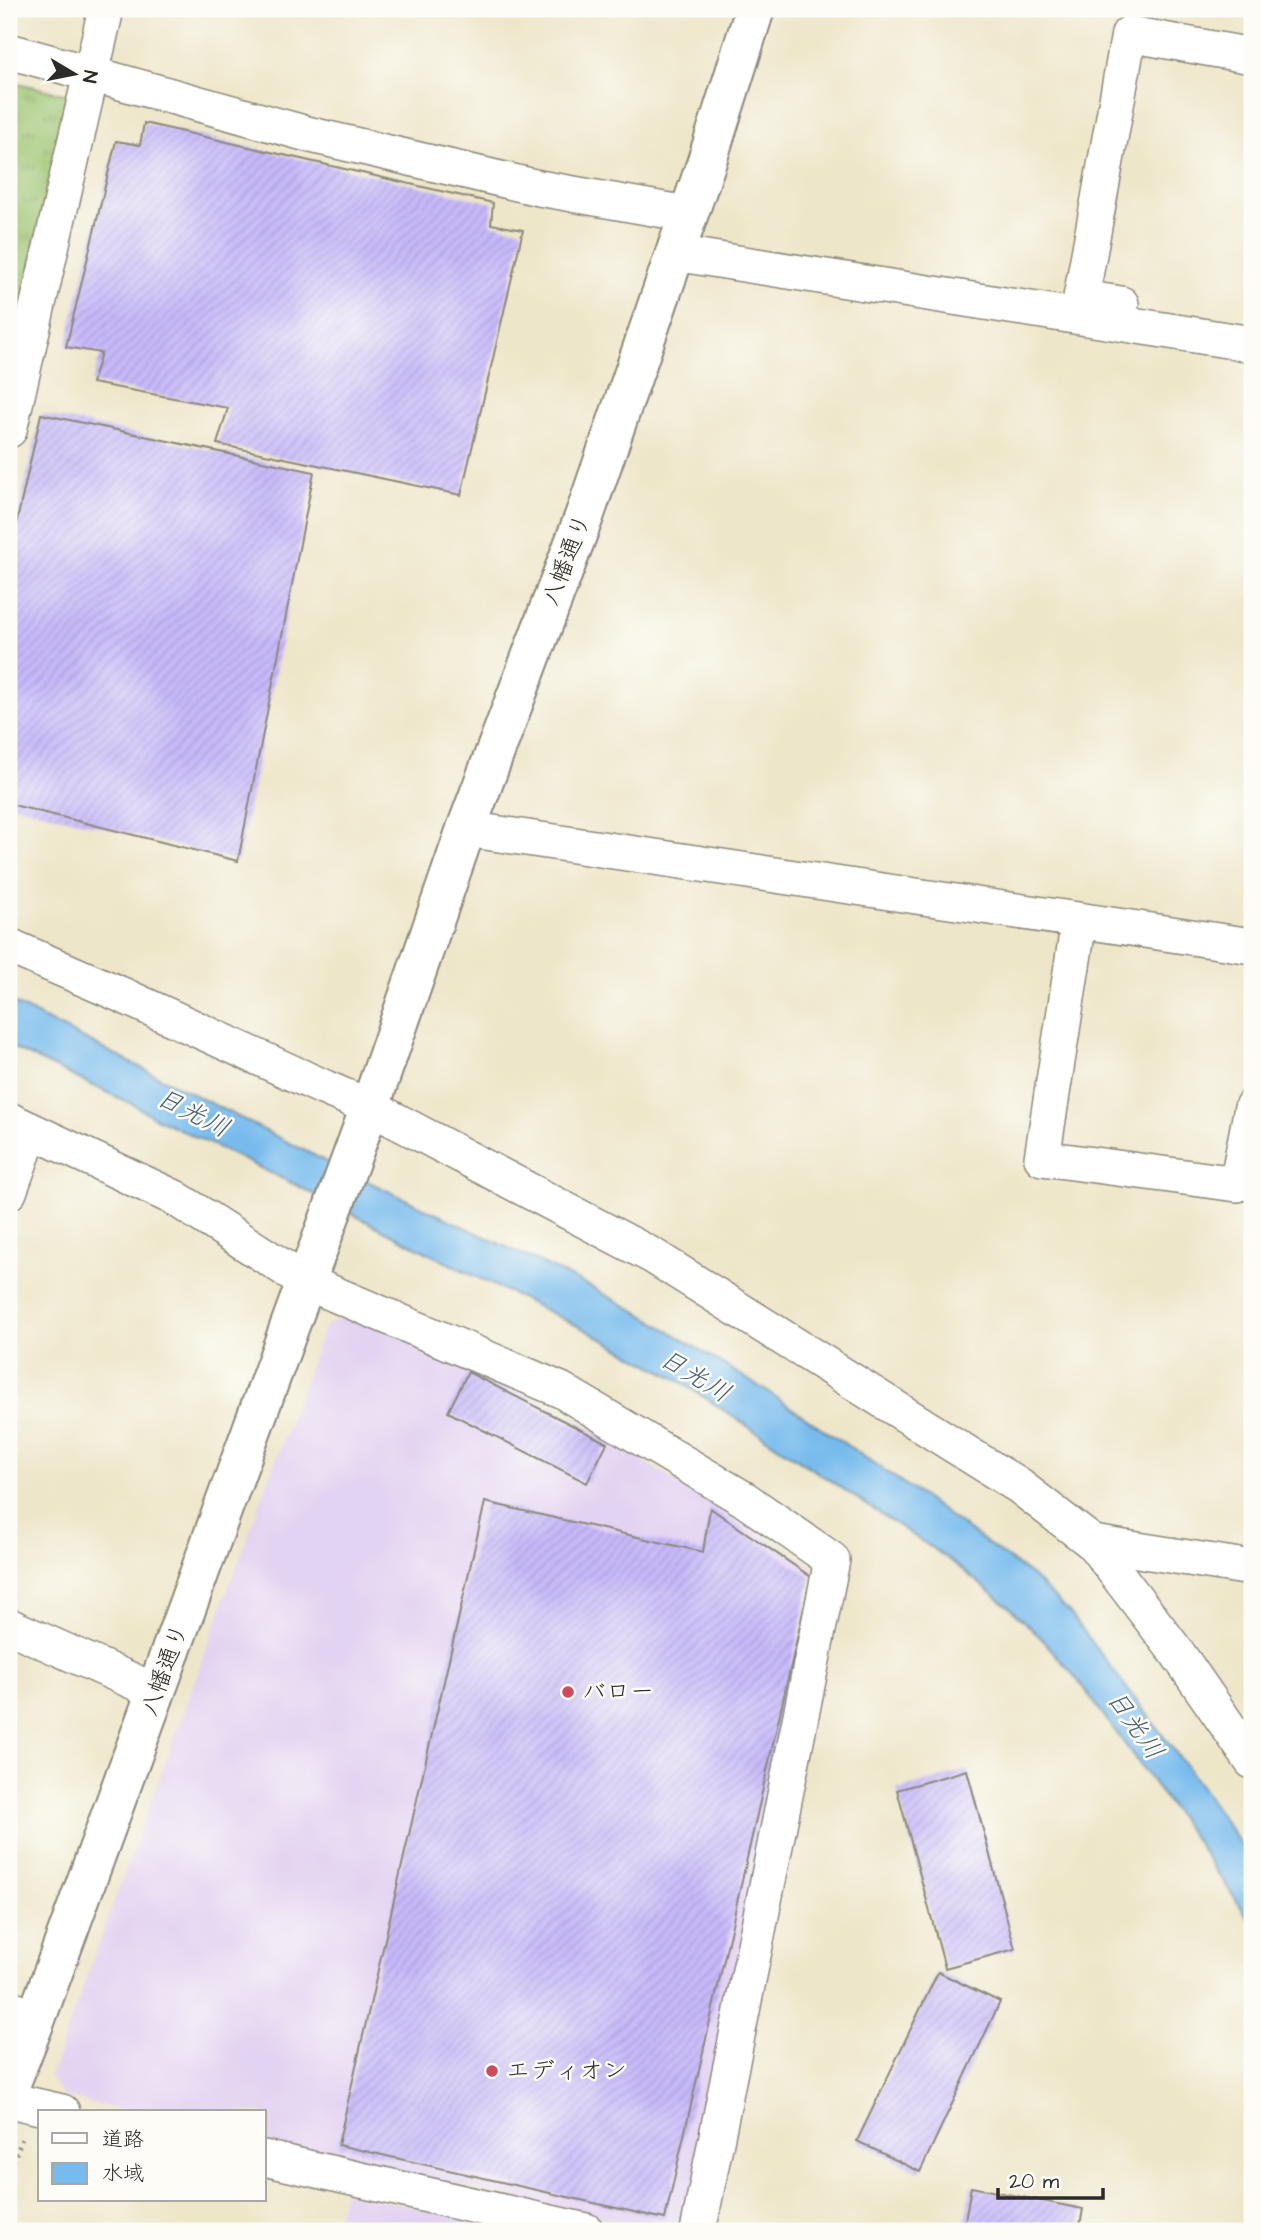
<svg xmlns="http://www.w3.org/2000/svg" width="1261" height="2240" font-family="'Architects Daughter','Klee One',sans-serif">
	<style>
		.built { fill: #e3d3f2 }
		.grass { fill: url(#grass-tufts); stroke: #62764c; stroke-width: 2 }
		.water { fill: #77bbed; stroke: #51738c; stroke-width: 2 }
		.building { fill: url(#building-hatch) }
		.lines { fill: none; stroke-linecap: round; stroke-linejoin: round }
		.street-casing { stroke: #8c887a; stroke-width: 38 }
		.secondary-casing { stroke: #8c887a; stroke-width: 42 }
		.path { stroke: #8c887a; stroke-width: 4.5; stroke-dasharray: 2 5; stroke-linecap: butt }
		.street { stroke: #fff; stroke-width: 35 }
		.secondary { stroke: #fff; stroke-width: 38 }
		.poi-dot { fill: #d1495b; stroke: #fdfcf7; stroke-width: 2.5 }
		.labels { text-anchor: middle; dominant-baseline: central; stroke-width: 5; stroke-linejoin: round; paint-order: stroke }
		.street-label { font-size: 24px; fill: #2b2b2b; stroke: #fdfcf7 }
		.poi-label { font-size: 24px; fill: #2b2b2b; stroke: #fdfcf7; text-anchor: start }
		.water-label { font-size: 26px; font-style: italic; fill: #465d6f; stroke: #fdfcf7 }
	</style>
	<defs>
		<pattern id="grass-tufts" width="24" height="20" patternUnits="userSpaceOnUse" patternTransform="scale(1.75)"><rect width="24" height="20" fill="#9ac26d"/><path d="M3 7l-1-3M5 7V3M7 7l1-3M15 17l-1-3M17 17v-4M19 17l1-3" fill="none" stroke="#7e9e5a"/></pattern>
		<pattern id="building-hatch" width="6" height="6" patternUnits="userSpaceOnUse" patternTransform="scale(1.75)"><rect width="6" height="6" fill="#c7b9fa"/><path d="M-1 1l2-2M0 6l6-6M5 7l2-2" fill="none" stroke="#ab9fd6"/></pattern>
	</defs>
	<rect width="100%" height="100%" fill="#fdfcf7"/>
	<filter id="ink" filterUnits="userSpaceOnUse"><feTurbulence type="fractalNoise" baseFrequency=".0143" numOctaves="2"/><feDisplacementMap in="SourceGraphic" scale="14" xChannelSelector="R" yChannelSelector="G"/><feConvolveMatrix kernelMatrix="1 2 1 2 8 2 1 2 1" color-interpolation-filters="sRGB"/></filter>
	<filter id="wash" filterUnits="userSpaceOnUse"><feTurbulence type="fractalNoise" baseFrequency=".00686" numOctaves="4" result="noise"/><feDisplacementMap in="SourceGraphic" scale="28" xChannelSelector="R" yChannelSelector="G"/><feGaussianBlur stdDeviation="1.57" result="paint"/><feColorMatrix in="noise" values="0 0 0 0 0 0 0 0 0 0 0 0 0 0 0 0 0 1.4 0 .05"/><feComposite in="paint" operator="in"/></filter>
	<g filter="url(#wash)">
		<rect width="100%" height="100%" fill="#eee6c9"/>
		<g class="built">
			<path d="M 350,1313 L 453,1358 L 573,1417 L 813,1567 L 690,2211 L 664,2231 L 264,2142 L 264,2112 L 130,2112 L 63,2097 L 50,2077 L 324,1327 Z"/>
			<path d="M 343,2192 L 530,2231 L 335,2231 Z"/>
		</g>
		<path class="grass" d="M 9,81 L 68,95 L 9,369 Z"/>
		<path class="water" d="M 9,1001 L 327,1162 L 587,1285 L 647,1317 L 768,1392 L 909,1487 L 1032,1576 L 1069,1612 L 1189,1770 L 1252,1861 L 1252,1923 L 1187,1829 L 1077,1679 L 1044,1641 L 1008,1606 L 947,1558 L 675,1378 L 584,1329 L 444,1261 L 300,1187 L 154,1117 L 134,1105 L 9,1046 Z"/>
		<g id="blocks">
			<g class="building">
				<path d="M 144,123 L 493,203 L 491,224 L 523,230 L 461,495 L 217,444 L 228,408 L 92,383 L 101,353 L 66,347 L 116,141 L 140,145 Z"/>
				<path d="M 41,414 L 314,472 L 238,861 L 9,804 L 9,556 Z"/>
				<path d="M 468,1372 L 607,1443 L 587,1483 L 448,1412 Z"/>
				<path d="M 485,1502 L 703,1552 L 710,1508 L 811,1577 L 665,2219 L 338,2145 Z"/>
				<path d="M 967,1770 L 1015,1949 L 945,1968 L 897,1790 Z"/>
				<path d="M 938,1972 L 1000,2002 L 920,2172 L 857,2141 Z"/>
				<path d="M 971,2187 L 1083,2209 L 1079,2231 L 963,2231 Z"/>
			</g>
		</g>
	</g>
	<g filter="url(#ink)">
		<use href="#blocks" fill-opacity="0" stroke="#8c887a" stroke-width="2"/>
		<g class="lines">
			<g class="street-casing">
				<g id="street">
					<path d="M 9,51 L 311,135 L 539,188 L 687,214"/>
					<path d="M 674,253 L 1252,344"/>
					<path d="M 1121,304 L 1081,298 L 1129,34 L 1252,56"/>
					<path d="M 9,430 L 106,9"/>
					<path d="M 466,829 L 1252,946"/>
					<path d="M 1079,921 L 1042,1158 L 1237,1184 L 1252,1107"/>
					<path d="M 9,946 L 122,995 L 325,1088 L 370,1107 L 653,1256 L 1019,1486 L 1093,1543 L 1178,1654 L 1252,1761"/>
					<path d="M 9,1120 L 175,1198 L 306,1282 L 561,1390 L 744,1499 L 832,1560 L 698,2231"/>
					<path d="M 9,1192 L 31,1131"/>
					<path d="M 1093,1543 L 1252,1568"/>
					<path d="M 9,1626 L 157,1692"/>
					<path d="M 9,2008 L 36,2019"/>
					<path d="M 9,2100 L 62,2112"/>
					<path d="M 264,2158 L 586,2231"/>
				</g>
			</g>
			<g class="secondary-casing">
				<path id="secondary" d="M 9,2088 L 36,2019 L 370,1107 L 466,829 L 585,514 L 706,164 L 755,9"/>
			</g>
			<path class="path" d="M 9,2174 L 22,2138"/>
			<use href="#street" class="street"/>
			<use href="#secondary" class="secondary"/>
		</g>
	</g>
	<g class="poi-dot">
		<circle cx="568" cy="1692" r="7"/>
		<circle cx="492" cy="2071" r="7"/>
	</g>
	<g class="labels">
		<g class="street-label">
			<text transform="translate(567 560) rotate(-69)">八幡通り</text>
			<text transform="translate(165 1670) rotate(-70)">八幡通り</text>
		</g>
		<g class="poi-label">
			<text x="582" y="1692">バロー</text>
			<text x="506" y="2071">エディオン</text>
		</g>
		<g class="water-label">
			<text transform="translate(193 1113) rotate(27)">日光川</text>
			<text transform="translate(695 1376) rotate(31)">日光川</text>
			<text transform="translate(1135 1725) rotate(55)">日光川</text>
		</g>
	</g>
	<rect width="1261" height="2240" fill="none" stroke="#fdfcf7" stroke-width="35"/>
	<rect x="38" y="2110" width="228" height="91" fill="#fdfcf7" stroke="#a9a8a5" stroke-width="2"/>
	<rect x="52" y="2133" width="35" height="10" fill="#ffffff" stroke="#a9a8a5" stroke-width="2"/>
	<text x="102" y="2146" font-size="21" fill="#2b2b2b">道路</text>
	<rect x="52" y="2163" width="35" height="21" fill="#77bbed" stroke="#a9a8a5" stroke-width="2"/>
	<text x="102" y="2180" font-size="21" fill="#2b2b2b">水域</text>
	<g transform="translate(74 74) rotate(100)" stroke="#fdfcf7" stroke-width="5" paint-order="stroke">
	<path d="M0-5L12 26L0 18L-12 26Z" fill="#2b2b2b"/>
	<text y="-10" font-size="19" font-weight="bold" text-anchor="middle" fill="#2b2b2b">N</text>
	</g>
	<path d="M998 2188v10h105v-10" fill="none" stroke="#2b2b2b" stroke-width="3.5"/>
	<text x="1009" y="2188" font-size="21" fill="#2b2b2b" stroke="#fdfcf7" stroke-width="5" paint-order="stroke">20 m</text>
</svg>
